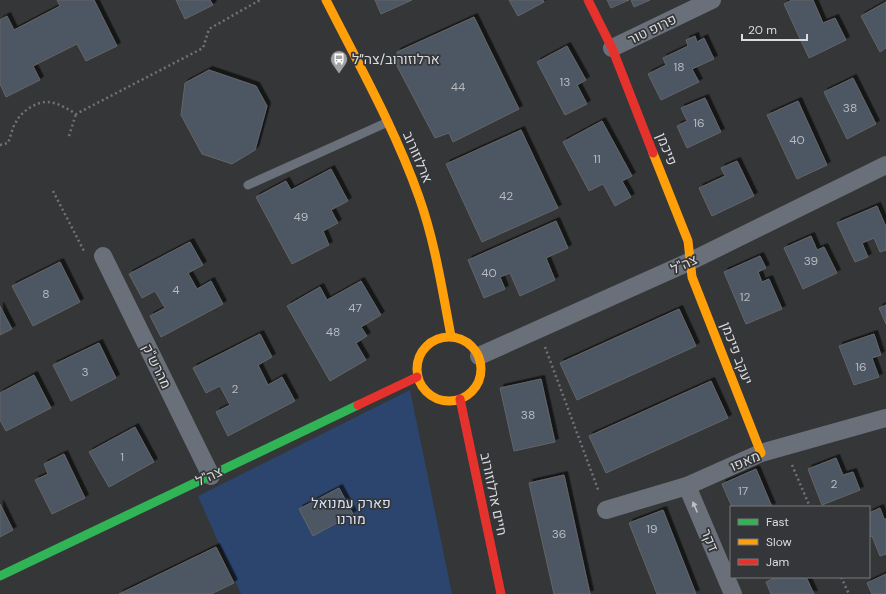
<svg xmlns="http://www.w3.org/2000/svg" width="886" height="594" font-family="'DM Sans',Heebo,sans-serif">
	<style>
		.green { fill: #2b456e }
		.building { fill: #4d5664; stroke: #646566; filter: url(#shadow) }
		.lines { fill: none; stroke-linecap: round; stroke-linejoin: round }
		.path { stroke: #70747a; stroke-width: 2.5; stroke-dasharray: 2 3; stroke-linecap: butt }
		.lane { stroke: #6a7079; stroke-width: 9 }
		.street { stroke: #6a7079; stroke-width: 18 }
		.fast { stroke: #30b455; stroke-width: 9 }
		.slow { stroke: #ff9f0a; stroke-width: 9 }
		.jam { stroke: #e5322d; stroke-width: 9 }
		.oneway { fill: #bec0c4 }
		.labels { text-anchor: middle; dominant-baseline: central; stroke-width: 3.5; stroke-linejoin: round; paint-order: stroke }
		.number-label { font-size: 12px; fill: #b7babf }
		.street-label { font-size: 14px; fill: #dadbdd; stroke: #343639 }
		.poi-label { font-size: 14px; fill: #dadbdd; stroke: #343639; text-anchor: start }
		.park-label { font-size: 14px; fill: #d5e1f4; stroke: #343639 }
	</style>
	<defs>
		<filter id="shadow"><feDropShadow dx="3.5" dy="-3.5" stdDeviation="0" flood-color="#0009"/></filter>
	</defs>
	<rect width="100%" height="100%" fill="#353638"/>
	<path class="green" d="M 410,390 L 452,594 L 241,594 L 198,496 Z"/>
	<g class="building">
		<path d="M 57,0 L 94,0 L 117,46 L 86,61 L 77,44 L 33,66 L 40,80 L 6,97 L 0,84 L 0,20 L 7,16 L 14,30 L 60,6 Z"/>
		<path d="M 176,0 L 210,0 L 213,5 L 185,19 Z"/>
		<path d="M 375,0 L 412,0 L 381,14 Z"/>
		<path d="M 509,0 L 543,0 L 544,2 L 518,16 Z"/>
		<path d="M 607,0 L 629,0 L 611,8 Z"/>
		<path d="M 631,0 L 650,0 L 634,7 Z"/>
		<path d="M 792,0 L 813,0 L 823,23 L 835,18 L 846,40 L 809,58 L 784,4 Z"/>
		<path d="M 886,2 L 886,48 L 880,52 L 861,16 Z"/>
		<path d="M 474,17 L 519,109 L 453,142 L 449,133 L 435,138 L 397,66 L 397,52 Z"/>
		<path d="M 695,36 L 697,42 L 704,38 L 714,59 L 692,69 L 699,82 L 661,100 L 648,74 L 666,65 L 663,58 L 688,46 L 686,40 Z"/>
		<path d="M 567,46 L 586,80 L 577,85 L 587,104 L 565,115 L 537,62 Z"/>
		<path d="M 209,70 L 256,86 L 267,106 L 255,150 L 232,164 L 202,154 L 181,115 L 185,83 Z"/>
		<path d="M 853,78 L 876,124 L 847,139 L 824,92 Z"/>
		<path d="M 705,98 L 721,132 L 687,148 L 677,126 L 687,121 L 681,108 Z"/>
		<path d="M 798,101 L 827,165 L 797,179 L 767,115 Z"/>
		<path d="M 602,121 L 632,176 L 622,181 L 631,197 L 615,206 L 603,184 L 589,191 L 563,142 Z"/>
		<path d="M 521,130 L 558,208 L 482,242 L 446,164 Z"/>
		<path d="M 737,161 L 754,196 L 712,216 L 699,188 L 725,176 L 721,168 Z"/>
		<path d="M 331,169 L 348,201 L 331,210 L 338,223 L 323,231 L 329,245 L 292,264 L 256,197 L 286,181 L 291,190 Z"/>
		<path d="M 877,206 L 886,227 L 886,250 L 880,252 L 874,238 L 862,243 L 868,257 L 855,262 L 837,223 Z"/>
		<path d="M 556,221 L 568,248 L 546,258 L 555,280 L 520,296 L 510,273 L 500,277 L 505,289 L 484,298 L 468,260 Z"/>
		<path d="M 811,236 L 817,250 L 824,247 L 837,273 L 803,289 L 784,248 Z"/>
		<path d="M 190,242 L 203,265 L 188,273 L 197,289 L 211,281 L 223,304 L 161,337 L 150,316 L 165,308 L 155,291 L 142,298 L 129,274 Z"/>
		<path d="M 760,256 L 766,268 L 758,272 L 762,282 L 769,279 L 782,309 L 746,324 L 724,272 Z"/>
		<path d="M 60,262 L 80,302 L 33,326 L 12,286 Z"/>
		<path d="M 361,281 L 381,315 L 361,327 L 367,336 L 356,343 L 366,360 L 330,381 L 287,306 L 320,287 L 327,300 Z"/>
		<path d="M 886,305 L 886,324 L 879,308 Z"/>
		<path d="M 0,306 L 12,329 L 0,335 Z"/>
		<path d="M 679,309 L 696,346 L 577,400 L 560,363 Z"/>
		<path d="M 260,334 L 272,357 L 258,365 L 268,385 L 282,377 L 295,401 L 228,436 L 216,412 L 230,405 L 220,386 L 206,393 L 193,368 Z"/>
		<path d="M 874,334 L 881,355 L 872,358 L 879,377 L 854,385 L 839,346 Z"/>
		<path d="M 99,343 L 116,378 L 71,401 L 53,365 Z"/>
		<path d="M 34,375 L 51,408 L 6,431 L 0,420 L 0,393 Z"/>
		<path d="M 541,379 L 555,442 L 514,451 L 500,388 Z"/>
		<path d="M 711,381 L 728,418 L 606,473 L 589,436 Z"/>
		<path d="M 135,427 L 154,462 L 109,487 L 89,452 Z"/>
		<path d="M 64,454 L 85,498 L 52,514 L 35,480 L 48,474 L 44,464 Z"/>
		<path d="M 836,458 L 843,475 L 853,472 L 860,490 L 822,505 L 808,469 Z"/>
		<path d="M 756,469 L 772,507 L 732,507 L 722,484 Z"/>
		<path d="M 564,475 L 590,594 L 554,594 L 529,483 Z"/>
		<path d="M 339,488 L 353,514 L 313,536 L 299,509 Z"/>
		<path d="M 0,504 L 13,530 L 0,537 Z"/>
		<path d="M 880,508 L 884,519 L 886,519 L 886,554 L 880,556 L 872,536 L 869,537 L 869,513 Z"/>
		<path d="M 663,510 L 696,594 L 657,594 L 629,523 Z"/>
		<path d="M 216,547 L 234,583 L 211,594 L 119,594 Z"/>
		<path d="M 886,574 L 886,594 L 872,594 L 867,583 Z"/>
		<path d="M 776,577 L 806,577 L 814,594 L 771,594 L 766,582 Z"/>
	</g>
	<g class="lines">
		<g class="path">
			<path d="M 69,136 L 76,114"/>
			<path d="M 0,145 L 8,143 C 11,136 12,128 16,122 C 21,112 35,102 47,102 C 57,102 68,109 76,114 L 203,48 L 209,29 L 260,0"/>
			<path d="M 53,191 L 84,251"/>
			<path d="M 545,347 L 599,492"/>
			<path d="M 792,465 L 810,507"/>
			<path d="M 841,577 L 849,594"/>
		</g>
		<path class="lane" d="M 248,185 L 388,122"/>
		<g class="street">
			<path d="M 612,48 L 712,0"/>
			<path d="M 103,256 L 211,476"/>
			<path d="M 479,356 L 691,261 L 886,165"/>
			<path d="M 687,486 L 733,594"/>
			<path d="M 606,510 L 687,486 L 761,453 L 886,418"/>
		</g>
		<path class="fast" d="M 0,576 L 358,405"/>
		<g class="slow">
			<path d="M 326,0 C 359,65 395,129 419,197 C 435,242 442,289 451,336"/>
			<path d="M 653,153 L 688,241 L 692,277 L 761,453"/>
			<circle cx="449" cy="369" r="32"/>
		</g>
		<g class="jam">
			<path d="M 588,0 L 612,48 L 653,153"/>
			<path d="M 460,399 L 501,594"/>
			<path d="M 358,405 L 417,377"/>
		</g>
	</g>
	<defs><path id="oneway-solid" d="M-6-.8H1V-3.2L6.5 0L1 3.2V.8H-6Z"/></defs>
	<use class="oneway" href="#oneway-solid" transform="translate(695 507) rotate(-113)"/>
	<defs>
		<g id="bus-pin" transform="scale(0.9)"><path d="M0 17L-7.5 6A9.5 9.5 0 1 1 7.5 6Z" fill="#a0a1a3" stroke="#343639"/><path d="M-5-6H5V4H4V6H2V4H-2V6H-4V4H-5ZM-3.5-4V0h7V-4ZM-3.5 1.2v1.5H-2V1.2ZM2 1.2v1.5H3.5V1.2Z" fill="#fff"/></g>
	</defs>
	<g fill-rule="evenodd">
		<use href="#bus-pin" x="339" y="59"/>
	</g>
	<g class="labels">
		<g class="number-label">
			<text x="679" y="67">18</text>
			<text x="565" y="82">13</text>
			<text x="458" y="87">44</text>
			<text x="850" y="108">38</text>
			<text x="699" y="123">16</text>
			<text x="797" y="140">40</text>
			<text x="597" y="159">11</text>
			<text x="506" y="196">42</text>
			<text x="301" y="217">49</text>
			<text x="811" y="261">39</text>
			<text x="489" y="273">40</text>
			<text x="176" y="290">4</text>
			<text x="46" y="294">8</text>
			<text x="745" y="297">12</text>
			<text x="355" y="308">47</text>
			<text x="333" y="332">48</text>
			<text x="861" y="367">16</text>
			<text x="85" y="372">3</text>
			<text x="235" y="389">2</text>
			<text x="528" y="415">38</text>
			<text x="122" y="457">1</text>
			<text x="834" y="484">2</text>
			<text x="743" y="491">17</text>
			<text x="652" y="529">19</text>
			<text x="559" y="534">36</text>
		</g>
		<g class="street-label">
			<text transform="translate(652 29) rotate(-26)">פרופ טור</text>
			<text transform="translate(667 149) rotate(68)">פיכמן</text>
			<text transform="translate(418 157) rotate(67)">ארלוזורוב</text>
			<text transform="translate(684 264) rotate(-25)">צה"ל</text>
			<text transform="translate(737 353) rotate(69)">יעקב פיכמן</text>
			<text transform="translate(157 366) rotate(64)">מהרש"ק</text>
			<text transform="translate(745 461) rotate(-23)">מאפו</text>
			<text transform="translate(209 476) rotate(-25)">צה"ל</text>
			<text transform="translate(494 494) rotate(78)">חיים ארלוזורוב</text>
			<text transform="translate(710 540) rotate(67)">דקר</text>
		</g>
		<g class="poi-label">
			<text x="352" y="59">ארלוזורוב/צה״ל</text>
		</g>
		<g class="park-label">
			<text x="351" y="503">פארק עמנואל<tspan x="351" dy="16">מורנו</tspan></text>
		</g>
	</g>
	<rect x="730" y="506" width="140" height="72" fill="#343639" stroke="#76787b"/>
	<rect x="738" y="519" width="20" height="6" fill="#30b455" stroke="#76787b"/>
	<text x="766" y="526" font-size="12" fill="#dadbdd">Fast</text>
	<rect x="738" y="539" width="20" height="6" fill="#ff9f0a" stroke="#76787b"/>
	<text x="766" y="546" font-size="12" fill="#dadbdd">Slow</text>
	<rect x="738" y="559" width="20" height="6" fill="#e5322d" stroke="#76787b"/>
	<text x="766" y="566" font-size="12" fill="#dadbdd">Jam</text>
	<path d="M742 34v6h65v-6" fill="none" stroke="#dadbdd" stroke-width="2"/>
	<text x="748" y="34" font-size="12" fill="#dadbdd" stroke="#343639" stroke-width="3" paint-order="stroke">20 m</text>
</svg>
